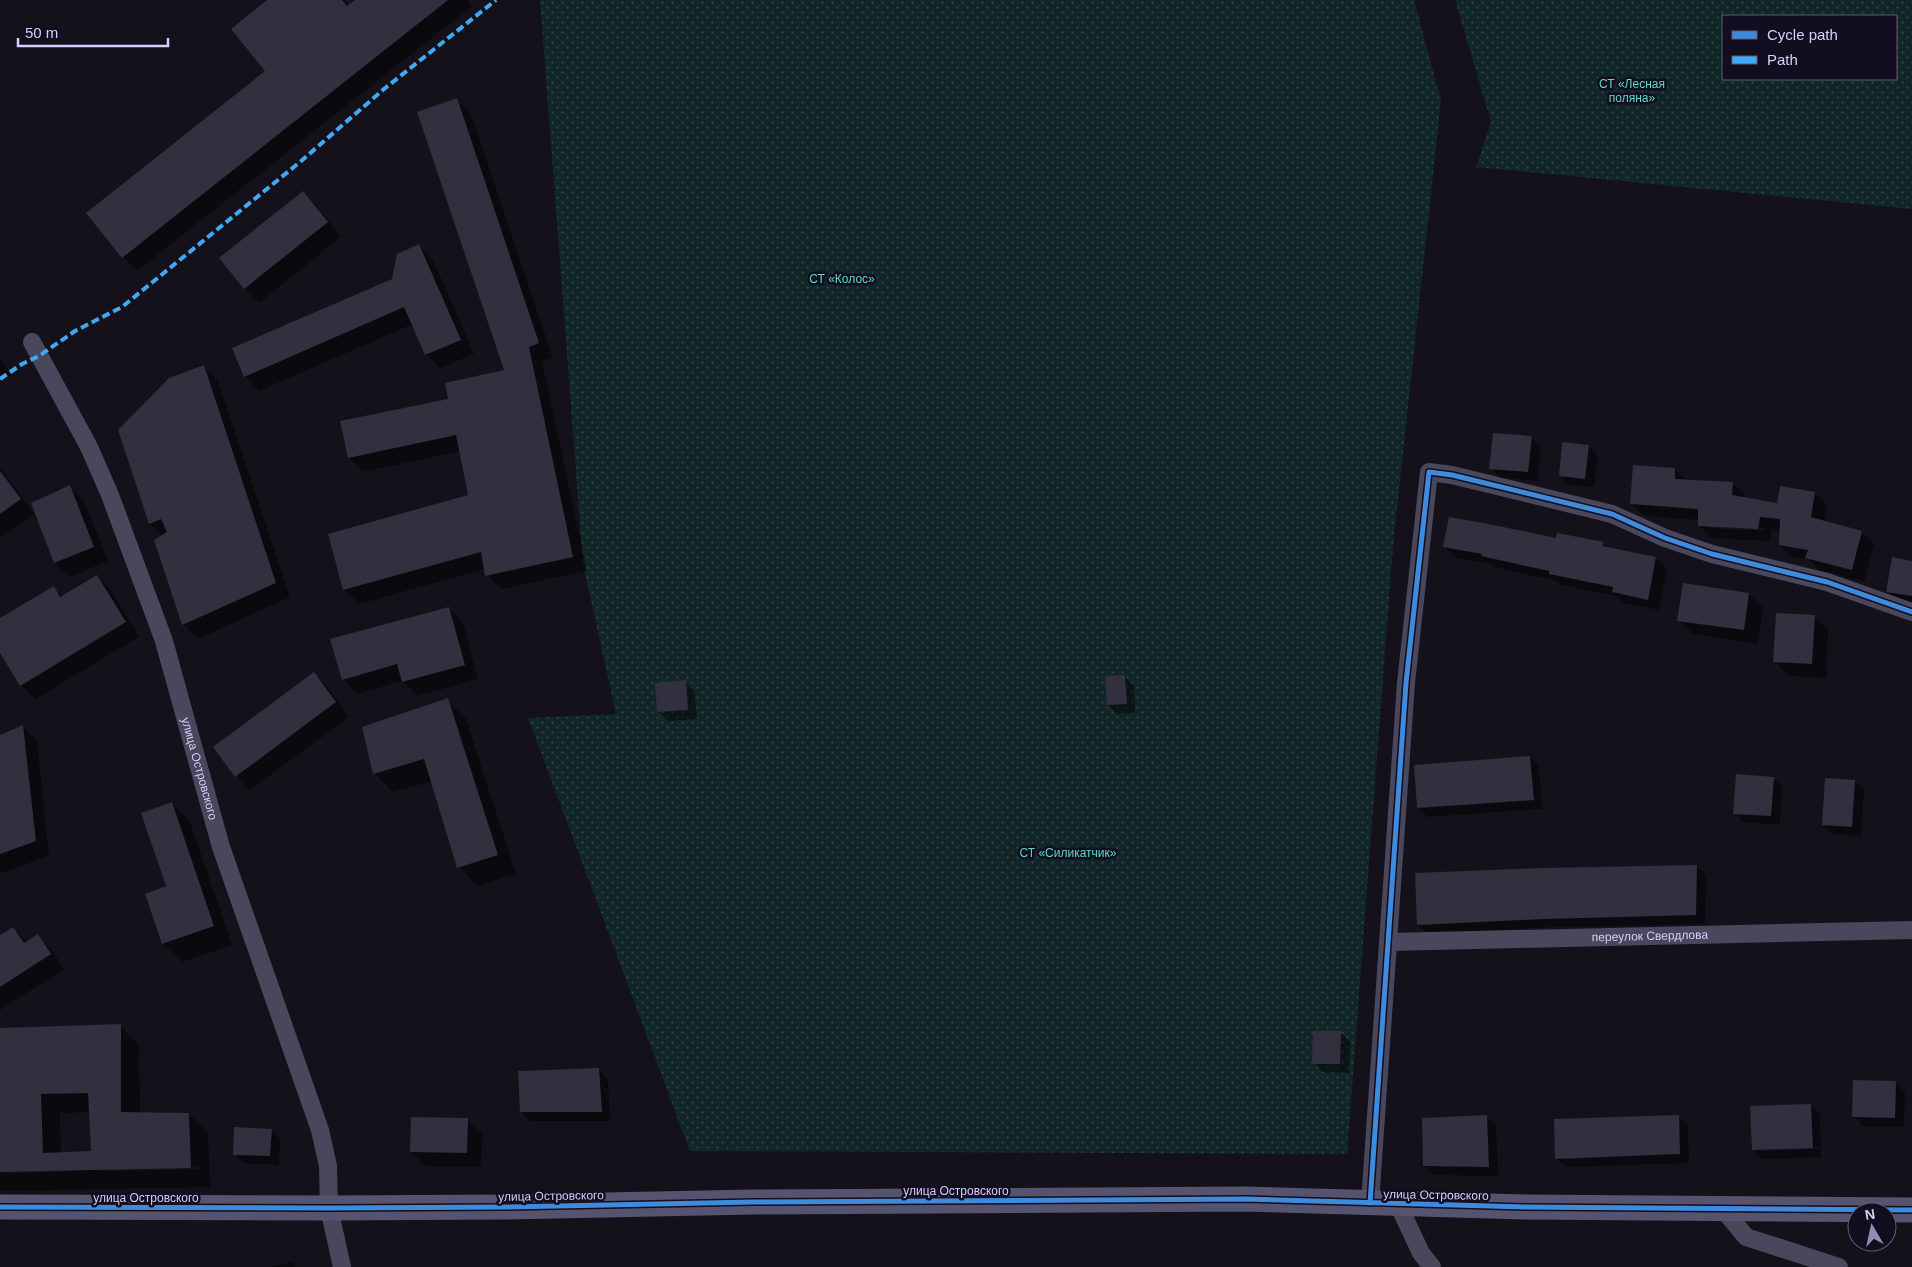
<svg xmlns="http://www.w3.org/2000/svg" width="1912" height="1267" font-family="Helvetica,sans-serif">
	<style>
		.garden { fill: url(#garden-dots); fill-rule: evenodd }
		.shadow { fill: #0007; fill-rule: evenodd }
		.building { fill: #322f3e; fill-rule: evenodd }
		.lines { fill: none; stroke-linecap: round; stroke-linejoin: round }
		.street { stroke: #49475c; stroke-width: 18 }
		.secondary { stroke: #56536f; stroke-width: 25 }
		.quiet { stroke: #3fa9f5; stroke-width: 4; stroke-dasharray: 8 4; stroke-linecap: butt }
		.cycleway-casing { stroke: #120d1f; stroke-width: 8 }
		.cycleway { stroke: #408adc; stroke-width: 5 }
		.labels { text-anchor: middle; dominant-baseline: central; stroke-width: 5; stroke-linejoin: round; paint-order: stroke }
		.park-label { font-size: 12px; fill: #5ddac2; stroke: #120d1f }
		.street-label { font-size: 12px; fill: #d6cefd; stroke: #120d1f }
	</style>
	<defs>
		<pattern id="garden-dots" width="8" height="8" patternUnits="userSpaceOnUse" patternTransform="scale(1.25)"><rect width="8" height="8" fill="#112627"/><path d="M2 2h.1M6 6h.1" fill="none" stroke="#334447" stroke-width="1.8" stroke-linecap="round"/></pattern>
	</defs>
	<rect width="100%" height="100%" fill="#14111b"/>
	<g class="garden">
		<path d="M 540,0 L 1414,0 L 1441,100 L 1393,546 L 1347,1154 L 690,1151 L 528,718 L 616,714 L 583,564 Z"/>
		<path d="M 1455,0 L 1912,0 L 1912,209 L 1476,167 L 1491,122 ZM 1723,16 L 1896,16 L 1896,79 L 1723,79 Z"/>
	</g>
	<g class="shadow">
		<path d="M 269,0 L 344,0 L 349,6 L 357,0 L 467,0 L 472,6 L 137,271 L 123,257 L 266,72 Z"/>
		<path d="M 456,100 L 471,114 L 553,358 L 542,361 L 587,571 L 501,589 L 487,575 L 485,569 L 359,604 L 344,589 L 470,496 L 461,451 L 363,472 L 349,457 L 450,400 L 506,371 Z"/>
		<path d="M 303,192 L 317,207 L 341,237 L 259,303 L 245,289 L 221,258 Z"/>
		<path d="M 419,246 L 433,260 L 474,354 L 441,368 L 426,354 L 413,324 L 259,391 L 245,376 L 393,280 Z"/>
		<path d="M 0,359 L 12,374 L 0,383 Z"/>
		<path d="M 204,367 L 218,381 L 290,597 L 198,639 L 184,625 L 156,541 L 163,537 L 150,524 L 119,430 Z"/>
		<path d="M 1531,438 L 1541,447 L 1537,481 L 1500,478 L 1491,468 Z"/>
		<path d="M 1588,446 L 1598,455 L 1594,487 L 1569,485 L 1560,476 Z"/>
		<path d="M 0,467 L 34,514 L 0,538 Z"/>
		<path d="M 1675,469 L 1686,481 L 1732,483 L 1745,495 L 1744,499 L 1778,504 L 1815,493 L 1827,505 L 1824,522 L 1861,532 L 1874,544 L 1864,582 L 1819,570 L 1809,560 L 1792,557 L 1780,545 L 1781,530 L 1772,529 L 1770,541 L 1711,538 L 1699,525 L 1699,520 L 1644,516 L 1631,504 ZM 1710,525 L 1765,528 L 1765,531 L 1710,528 Z"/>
		<path d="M 70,487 L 84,501 L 108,561 L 70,577 L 55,563 L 32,503 Z"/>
		<path d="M 1557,540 L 1604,543 L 1609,549 L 1656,558 L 1667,569 L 1659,610 L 1624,603 L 1617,596 L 1561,585 L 1557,581 L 1494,567 L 1491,564 L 1456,558 L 1445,547 Z"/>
		<path d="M 1912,562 L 1912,603 L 1897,600 L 1887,591 Z"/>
		<path d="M 97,576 L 111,590 L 139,637 L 35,699 L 21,685 L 0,650 L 0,619 L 53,587 L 63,597 Z"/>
		<path d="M 1749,594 L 1763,608 L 1758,644 L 1693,634 L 1679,620 Z"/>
		<path d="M 449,608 L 463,622 L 478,679 L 417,696 L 403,681 L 357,694 L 343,679 Z"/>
		<path d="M 1814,616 L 1828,630 L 1826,678 L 1789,676 L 1775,662 Z"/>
		<path d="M 314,674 L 328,688 L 349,717 L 250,790 L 236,776 Z"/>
		<path d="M 1125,677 L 1134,686 L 1135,713 L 1117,714 L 1108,705 Z"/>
		<path d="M 685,682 L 694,691 L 697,719 L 668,721 L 659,712 Z"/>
		<path d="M 447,700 L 466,719 L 516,874 L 477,886 L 459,867 L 432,781 L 393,792 L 374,773 Z"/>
		<path d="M 23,727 L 37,741 L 49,856 L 2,873 L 0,871 L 0,737 Z"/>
		<path d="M 1530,757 L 1539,767 L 1542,809 L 1428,817 L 1418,808 Z"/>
		<path d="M 1773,778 L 1782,787 L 1780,825 L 1743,822 L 1734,813 Z"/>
		<path d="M 1854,781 L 1864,790 L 1861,836 L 1832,834 L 1823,825 Z"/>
		<path d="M 171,803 L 190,822 L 232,945 L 182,962 L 163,944 Z"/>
		<path d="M 1696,866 L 1706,875 L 1705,924 L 1554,927 L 1427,934 L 1418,925 Z"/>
		<path d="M 13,928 L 27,942 L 38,936 L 52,950 L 64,969 L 0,1010 L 0,936 Z"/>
		<path d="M 120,1026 L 139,1045 L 140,1114 L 189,1114 L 208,1133 L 210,1187 L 0,1191 L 0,1173 L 64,1172 L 62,1170 L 0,1171 L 0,1029 ZM 90,1112 L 92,1152 L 61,1153 L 60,1113 ZM 198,1167 L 198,1169 L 109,1171 L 109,1169 Z"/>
		<path d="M 1340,1032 L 1350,1042 L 1349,1073 L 1323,1072 L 1314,1063 Z"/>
		<path d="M 599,1070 L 608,1079 L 610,1121 L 530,1121 L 521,1112 Z"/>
		<path d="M 1895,1082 L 1905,1092 L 1904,1127 L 1863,1126 L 1853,1116 Z"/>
		<path d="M 1811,1105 L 1820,1115 L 1821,1157 L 1762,1159 L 1753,1149 ZM 1819,1147 L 1819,1149 L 1760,1151 L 1760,1148 Z"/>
		<path d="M 1486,1116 L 1496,1125 L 1498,1176 L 1433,1175 L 1424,1166 Z"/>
		<path d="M 1678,1116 L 1688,1126 L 1689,1163 L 1566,1167 L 1556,1158 Z"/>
		<path d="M 467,1119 L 482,1133 L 481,1167 L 426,1166 L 412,1152 Z"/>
		<path d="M 271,1130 L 280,1139 L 279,1165 L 243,1163 L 234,1154 Z"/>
		<path d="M 292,1262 L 297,1267 L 271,1267 Z"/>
	</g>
	<g class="building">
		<path d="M 267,0 L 342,0 L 347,6 L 355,0 L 448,0 L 122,258 L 86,213 L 265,71 L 231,29 Z"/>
		<path d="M 457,98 L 539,343 L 529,347 L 573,557 L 485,576 L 481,552 L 343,590 L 328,534 L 468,495 L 456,435 L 348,458 L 340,421 L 448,399 L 445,383 L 504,370 L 417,112 Z"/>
		<path d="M 303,191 L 328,222 L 244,289 L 219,258 Z"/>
		<path d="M 419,244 L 461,340 L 425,355 L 404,307 L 244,377 L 232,348 L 392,279 L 397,254 Z"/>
		<path d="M 204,365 L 276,583 L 182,625 L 154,540 L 167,532 L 161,519 L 149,524 L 118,430 L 169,378 Z"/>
		<path d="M 1493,433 L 1532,436 L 1528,472 L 1489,469 Z"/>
		<path d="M 1562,442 L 1589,445 L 1585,479 L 1559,476 Z"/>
		<path d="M 1633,465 L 1675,468 L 1675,479 L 1733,482 L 1732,495 L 1777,503 L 1780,486 L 1815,492 L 1811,517 L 1862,531 L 1852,570 L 1805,558 L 1808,550 L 1779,545 L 1780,519 L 1760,517 L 1758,529 L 1698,526 L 1698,509 L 1630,504 Z"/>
		<path d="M 0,471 L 21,499 L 0,514 Z"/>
		<path d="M 70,485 L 94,547 L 54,563 L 31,503 Z"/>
		<path d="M 1449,517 L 1489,524 L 1556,538 L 1557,533 L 1604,542 L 1603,546 L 1656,557 L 1648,600 L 1612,592 L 1613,587 L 1549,574 L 1549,571 L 1481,556 L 1482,554 L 1443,547 Z"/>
		<path d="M 1892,557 L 1912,561 L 1912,596 L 1886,592 Z"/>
		<path d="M 97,575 L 126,622 L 20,686 L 0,653 L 0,618 L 54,586 L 60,597 Z"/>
		<path d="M 1683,583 L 1749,593 L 1744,630 L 1677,621 Z"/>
		<path d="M 449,607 L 465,665 L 402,682 L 397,664 L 342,680 L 330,639 Z"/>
		<path d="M 1776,613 L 1815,615 L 1812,664 L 1773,662 Z"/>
		<path d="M 314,672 L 336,702 L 235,777 L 213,747 Z"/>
		<path d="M 1125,675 L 1127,704 L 1107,705 L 1105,676 Z"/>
		<path d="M 686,680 L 688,710 L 657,712 L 655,683 Z"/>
		<path d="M 448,698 L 498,855 L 457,868 L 424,759 L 373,774 L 362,727 Z"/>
		<path d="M 23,725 L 36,841 L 0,854 L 0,735 Z"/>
		<path d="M 1530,756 L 1534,800 L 1417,808 L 1414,765 Z"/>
		<path d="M 1736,774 L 1774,777 L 1771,816 L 1733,814 Z"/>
		<path d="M 1825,778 L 1855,780 L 1852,827 L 1822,825 Z"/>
		<path d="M 172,802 L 214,926 L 162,944 L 145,894 L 166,886 L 141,813 Z"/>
		<path d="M 1697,865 L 1696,915 L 1544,919 L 1417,925 L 1415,873 L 1541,868 Z"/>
		<path d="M 13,927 L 24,943 L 38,934 L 51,954 L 0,987 L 0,935 Z"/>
		<path d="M 121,1024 L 121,1112 L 189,1113 L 191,1168 L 0,1172 L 0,1028 ZM 88,1093 L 91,1151 L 43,1153 L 41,1094 Z"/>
		<path d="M 1313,1031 L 1341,1031 L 1340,1064 L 1312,1064 Z"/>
		<path d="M 599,1068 L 602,1112 L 520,1112 L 518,1071 Z"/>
		<path d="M 1853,1080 L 1896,1081 L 1895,1118 L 1852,1117 Z"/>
		<path d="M 1811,1104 L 1813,1148 L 1752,1150 L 1750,1106 Z"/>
		<path d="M 1487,1115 L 1489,1167 L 1423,1166 L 1422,1118 Z"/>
		<path d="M 1679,1115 L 1680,1154 L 1555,1159 L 1554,1119 Z"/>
		<path d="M 411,1117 L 468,1118 L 467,1153 L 410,1152 Z"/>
		<path d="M 234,1127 L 272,1129 L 270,1156 L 233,1155 Z"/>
	</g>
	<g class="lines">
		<g class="street">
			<path id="s1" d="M 32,342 L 89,447 L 110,495 L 164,641 L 221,847 L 320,1130 L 328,1166 L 329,1208 L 342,1267"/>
			<path id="s2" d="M 1389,942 L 1912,930"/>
			<path d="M 1370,1203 L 1406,683 L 1429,472 L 1452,475 L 1612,514 L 1665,538 L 1712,554 L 1827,582 L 1912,612"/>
			<path d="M 1398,1204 L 1421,1253 L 1432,1267"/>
			<path d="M 1723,1209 L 1746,1237 L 1839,1267"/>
		</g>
		<path class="secondary" d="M 0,1207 L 329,1208 L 504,1207 L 753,1202 L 1246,1199 L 1525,1207 L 1912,1210"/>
		<path class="quiet" d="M 0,379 L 22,364 L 39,356 L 75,331 L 122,307 L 300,162 L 384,89 L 496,0"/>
		<g class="cycleway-casing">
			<g id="cycleway">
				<path d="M 1370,1203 L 1406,683 L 1429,472 L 1452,475 L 1612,514 L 1665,538 L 1712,554 L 1827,582 L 1912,612"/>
				<path d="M 0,1207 L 329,1208 L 504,1207 L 753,1202 L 1246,1199 L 1525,1207 L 1912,1210"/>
			</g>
		</g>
		<use href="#cycleway" class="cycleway"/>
	</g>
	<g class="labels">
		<g class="park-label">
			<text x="1632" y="84">СТ «Лесная<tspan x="1632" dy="14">поляна»</tspan></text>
			<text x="842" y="279">СТ «Колос»</text>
			<text x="1068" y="853">СТ «Силикатчик»</text>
		</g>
		<g class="street-label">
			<text stroke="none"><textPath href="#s1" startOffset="460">улица Островского</textPath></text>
			<text stroke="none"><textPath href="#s2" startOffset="261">переулок Свердлова</textPath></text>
			<text x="956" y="1191">улица Островского</text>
			<text transform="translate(1436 1195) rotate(1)">улица Островского</text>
			<text transform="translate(551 1196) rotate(-1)">улица Островского</text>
			<text x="146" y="1198">улица Островского</text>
		</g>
	</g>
	<rect x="1722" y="15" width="175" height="65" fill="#120d1f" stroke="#605a78"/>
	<rect x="1732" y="31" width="25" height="8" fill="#408adc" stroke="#605a78"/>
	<text x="1767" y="40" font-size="15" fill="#d6cefd">Cycle path</text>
	<rect x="1732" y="56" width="25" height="8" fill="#3fa9f5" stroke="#605a78"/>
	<text x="1767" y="65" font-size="15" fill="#d6cefd">Path</text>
	<g transform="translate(1872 1227) rotate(351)"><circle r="24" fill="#120d1f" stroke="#605a78"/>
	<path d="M0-4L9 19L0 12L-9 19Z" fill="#928cae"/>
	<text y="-8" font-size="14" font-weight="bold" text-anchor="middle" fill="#d6cefd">N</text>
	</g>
	<path d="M18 38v8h150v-8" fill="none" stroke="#d6cefd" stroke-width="2.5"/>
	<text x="25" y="38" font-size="15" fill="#d6cefd" stroke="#120d1f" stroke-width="4" paint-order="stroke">50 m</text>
</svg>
